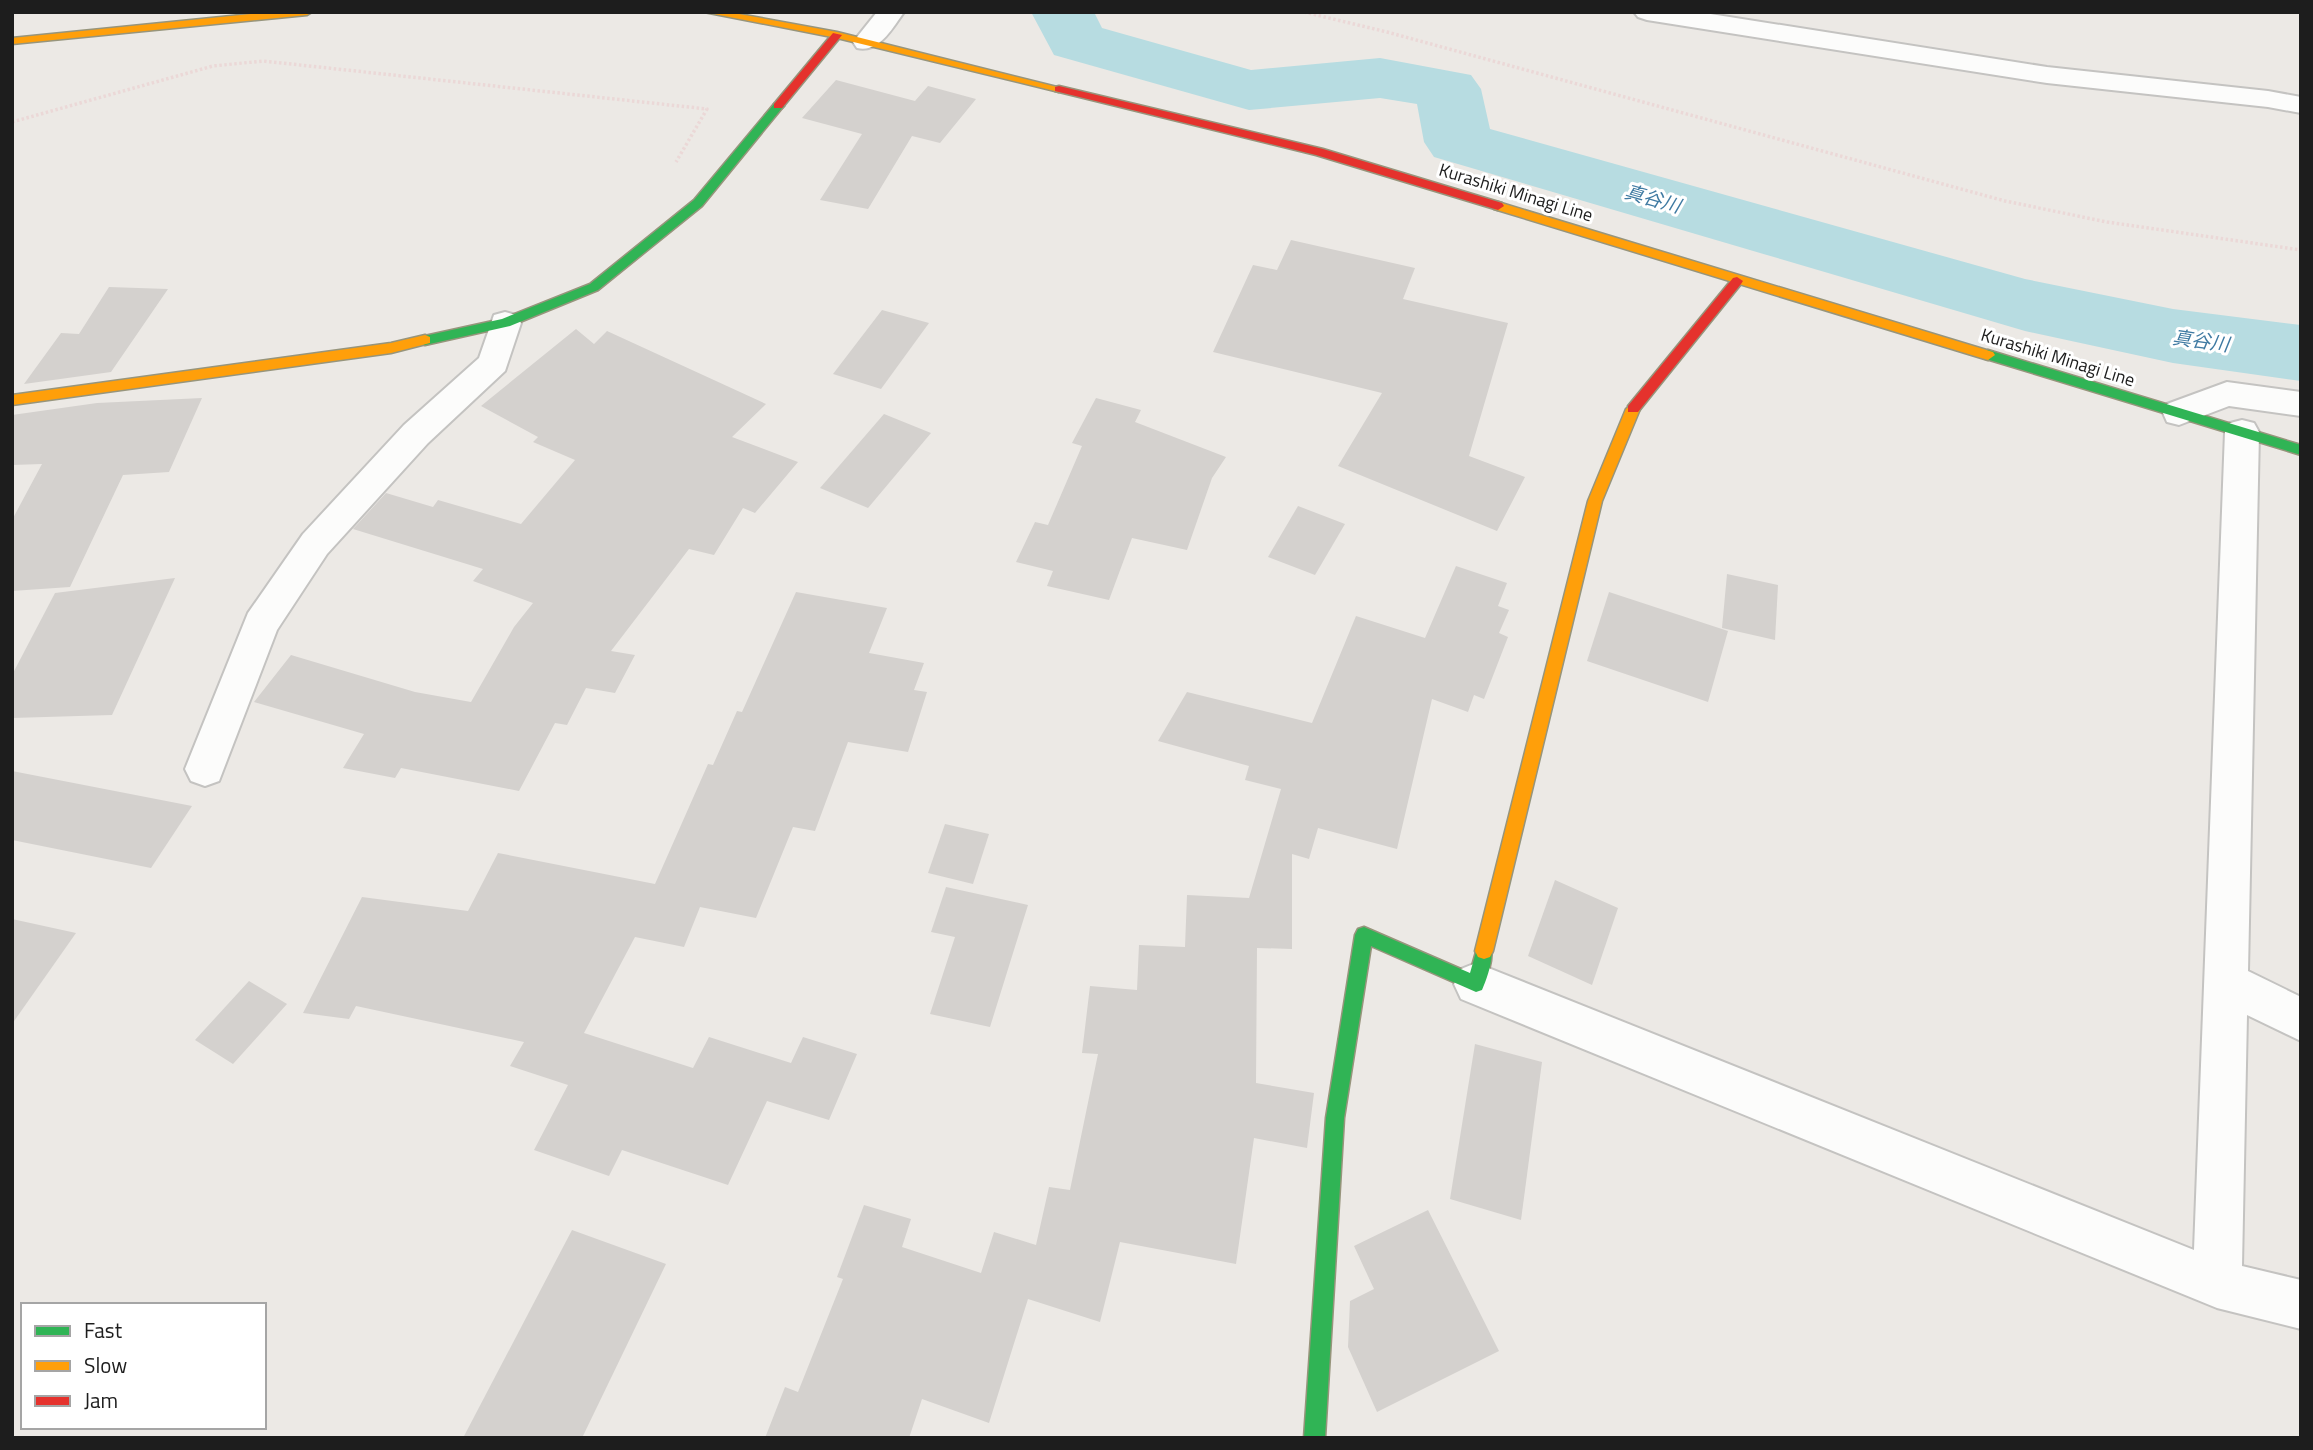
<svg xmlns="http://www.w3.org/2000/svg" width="2313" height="1450" font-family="'Titillium Web','Noto Sans JP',sans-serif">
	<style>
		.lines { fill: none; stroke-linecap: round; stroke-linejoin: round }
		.river { fill: #b7dce1; fill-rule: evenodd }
		.building { fill: #d4d1ce }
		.street-casing { stroke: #c4c3c1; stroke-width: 4 }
		.fast-casing { stroke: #97957c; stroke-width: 3 }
		.slow-casing { stroke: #97957c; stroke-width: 3 }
		.jam-casing { stroke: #97957c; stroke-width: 3 }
		.path { stroke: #ebd8d7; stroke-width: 3.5; stroke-dasharray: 2.5 2.5; stroke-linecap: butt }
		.street { fill: #fcfcfb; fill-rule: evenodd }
		.fast { fill: #30b455; fill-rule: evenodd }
		.slow { fill: #ff9f0a; fill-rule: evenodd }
		.jam { fill: #e5322d; fill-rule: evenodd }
		.labels { text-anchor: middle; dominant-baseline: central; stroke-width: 6; stroke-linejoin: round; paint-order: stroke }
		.far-street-label { font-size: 18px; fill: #1d1d1d; stroke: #fff }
		.far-water-label { font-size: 19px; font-style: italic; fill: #3f7aa2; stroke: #fff }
	</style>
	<rect width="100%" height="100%" fill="#ece9e5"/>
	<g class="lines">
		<path class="river" d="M 1031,12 L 1094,12 L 1102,28 L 1251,70 L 1380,58 L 1471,75 L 1481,89 L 1490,129 L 2025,279 L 2173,309 L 2301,325 L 2301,381 L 2173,363 L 2025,331 L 1434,157 L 1424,142 L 1417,104 L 1380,98 L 1249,110 L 1054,55 Z"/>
	</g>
	<g class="building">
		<path d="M 836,80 L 915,101 L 928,86 L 976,99 L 940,143 L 912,136 L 868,209 L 820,200 L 862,134 L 802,118 Z"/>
		<path d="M 1291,240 L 1415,268 L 1403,299 L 1508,323 L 1469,456 L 1525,477 L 1497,531 L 1338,466 L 1382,393 L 1213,352 L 1253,265 L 1277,270 Z"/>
		<path d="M 109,287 L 168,289 L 111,372 L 24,384 L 61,333 L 79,334 Z"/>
		<path d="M 882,310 L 929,323 L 881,389 L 833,374 Z"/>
		<path d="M 576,329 L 594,344 L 607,331 L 766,404 L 732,437 L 798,462 L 755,513 L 743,508 L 714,555 L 689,549 L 611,651 L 635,655 L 615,693 L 586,688 L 567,725 L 555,723 L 519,791 L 401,768 L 395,778 L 343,768 L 364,734 L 254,702 L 291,655 L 415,692 L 471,702 L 514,627 L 533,603 L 473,581 L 483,569 L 353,529 L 386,493 L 433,507 L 438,500 L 521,524 L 575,460 L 533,442 L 538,437 L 481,406 Z"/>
		<path d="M 202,398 L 169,472 L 123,475 L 70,587 L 12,591 L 12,520 L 42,464 L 12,465 L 12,415 L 97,403 Z"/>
		<path d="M 1096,398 L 1141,410 L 1135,422 L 1226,457 L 1212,478 L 1187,550 L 1132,538 L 1109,600 L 1047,586 L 1053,571 L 1016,562 L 1035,522 L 1048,525 L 1082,446 L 1072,443 Z"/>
		<path d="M 884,414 L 931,433 L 868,508 L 820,488 Z"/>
		<path d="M 1298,506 L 1345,524 L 1315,575 L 1268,557 Z"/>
		<path d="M 1456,566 L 1507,583 L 1498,606 L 1509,610 L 1499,633 L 1508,637 L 1484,699 L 1474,695 L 1468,712 L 1432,699 L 1397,849 L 1318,828 L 1309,859 L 1292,854 L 1292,949 L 1257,948 L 1256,1083 L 1314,1093 L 1307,1148 L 1254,1138 L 1236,1264 L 1120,1242 L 1100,1322 L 1028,1299 L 989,1423 L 922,1399 L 909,1438 L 765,1438 L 785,1387 L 798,1392 L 843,1279 L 837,1277 L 864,1205 L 911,1219 L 902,1247 L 981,1273 L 994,1232 L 1036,1245 L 1049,1187 L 1070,1190 L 1098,1054 L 1082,1053 L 1090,986 L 1137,990 L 1139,945 L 1185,947 L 1187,895 L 1249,898 L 1281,789 L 1245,780 L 1249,766 L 1158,741 L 1187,692 L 1312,723 L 1356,616 L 1425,638 Z"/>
		<path d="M 1727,574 L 1778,585 L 1775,640 L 1722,628 Z"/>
		<path d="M 175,578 L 112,715 L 12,718 L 12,675 L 55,593 Z"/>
		<path d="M 796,592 L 887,608 L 869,653 L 924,663 L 914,690 L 927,692 L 908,752 L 848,742 L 815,831 L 793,827 L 756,918 L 700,907 L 684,947 L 635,937 L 584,1033 L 693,1068 L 709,1037 L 791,1063 L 803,1037 L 857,1054 L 829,1120 L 767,1101 L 728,1185 L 622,1150 L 609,1176 L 534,1150 L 568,1085 L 510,1066 L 524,1042 L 356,1006 L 349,1019 L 303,1013 L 362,897 L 468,911 L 498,853 L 655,884 L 708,764 L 713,765 L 737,711 L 742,712 Z"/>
		<path d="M 1609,592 L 1728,631 L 1708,702 L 1587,661 Z"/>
		<path d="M 12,771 L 192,806 L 151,868 L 12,840 Z"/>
		<path d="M 945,824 L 989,834 L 973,884 L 928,873 Z"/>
		<path d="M 1555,880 L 1618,908 L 1592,985 L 1528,956 Z"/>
		<path d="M 946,887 L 1028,905 L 990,1027 L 930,1014 L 955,937 L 931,932 Z"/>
		<path d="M 12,919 L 76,933 L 12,1024 Z"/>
		<path d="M 249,981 L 287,1004 L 233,1064 L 195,1040 Z"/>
		<path d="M 1475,1044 L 1542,1062 L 1521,1220 L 1450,1199 Z"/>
		<path d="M 1428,1210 L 1499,1351 L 1377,1412 L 1348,1347 L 1350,1301 L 1374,1289 L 1354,1246 Z"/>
		<path d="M 572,1230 L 666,1264 L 582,1438 L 463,1438 Z"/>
	</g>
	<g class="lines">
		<g class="street-casing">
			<g id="street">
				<path d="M 877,12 L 904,12 C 892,29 879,53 857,48 L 853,42 Z"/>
				<path d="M 1634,12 L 1698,12 L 2047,67 L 2268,91 L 2301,97 L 2301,113 L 2268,107 L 2047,83 L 1647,20 L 1638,17 Z"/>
				<path d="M 505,312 L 516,315 L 521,323 L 505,371 L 428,443 L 327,554 L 277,630 L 219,781 L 205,786 L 191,781 L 185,769 L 248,613 L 303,534 L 404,425 L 479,358 L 494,315 Z"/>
				<path d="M 2227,382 L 2301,392 L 2301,416 L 2229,406 L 2179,425 L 2167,422 L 2163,413 L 2167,404 Z"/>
				<path d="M 2242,420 L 2254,423 L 2259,432 L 2248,971 L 2301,997 L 2301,1041 L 2247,1015 L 2242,1266 L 2301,1280 L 2301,1329 L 2217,1308 L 1461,999 L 1454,984 L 1461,969 L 1476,963 L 2194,1250 L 2225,432 L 2230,423 Z"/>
			</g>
		</g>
		<g class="fast-casing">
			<g id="fast">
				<path d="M 778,103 L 784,106 L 782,108 L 702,206 L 598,290 L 510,326 L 425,345 L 420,343 L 420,337 L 502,319 L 590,284 L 694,200 L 774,104 Z"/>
				<path d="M 1988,350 L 2301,445 L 2301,455 L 1983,358 L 1983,352 Z"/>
				<path d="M 1364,927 L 1470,973 L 1478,945 L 1484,943 L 1490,945 C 1495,957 1487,978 1482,990 L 1476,992 L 1371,946 L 1344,1118 L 1325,1438 L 1304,1438 L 1326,1118 L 1355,935 L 1358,929 Z"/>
			</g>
		</g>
		<g class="slow-casing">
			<g id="slow">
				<path d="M 272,12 L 312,12 L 307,15 L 12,44 L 12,38 Z"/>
				<path d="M 704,12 L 728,12 L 837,32 L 1065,89 L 1059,92 L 837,38 Z"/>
				<path d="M 1498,202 L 1993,352 L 1995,355 L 1988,360 L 1494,209 L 1494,203 Z"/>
				<path d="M 425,335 L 430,337 L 430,343 L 391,353 L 12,405 L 12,395 L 391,343 Z"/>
				<path d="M 1633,404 L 1640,409 L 1602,501 L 1493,951 L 1490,957 L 1484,959 L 1478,957 L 1475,951 L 1588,501 L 1626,409 Z"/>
			</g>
		</g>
		<g class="jam-casing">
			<g id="jam">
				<path d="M 833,33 L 842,35 L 782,108 L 774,108 L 774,104 Z"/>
				<path d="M 1059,86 L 1323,149 L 1502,203 L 1504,206 L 1498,210 L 1316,155 L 1055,91 L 1055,87 Z"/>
				<path d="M 1737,277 L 1743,281 L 1741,284 L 1638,412 L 1628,412 L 1628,406 L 1733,278 Z"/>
			</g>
		</g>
		<g class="path">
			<path d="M 1304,12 L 1387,32 L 2005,201 L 2107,222 L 2301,250"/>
			<path d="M 12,122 L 213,66 L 263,61 L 707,109 L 676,162"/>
		</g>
		<use href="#street" class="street"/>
		<use href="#fast" class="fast"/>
		<use href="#slow" class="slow"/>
		<use href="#jam" class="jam"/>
	</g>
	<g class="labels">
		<g class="far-street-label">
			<text transform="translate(1516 192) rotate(17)">Kurashiki Minagi Line</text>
			<text transform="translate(2058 357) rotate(17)">Kurashiki Minagi Line</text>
		</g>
		<g class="far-water-label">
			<text transform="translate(1653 198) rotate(16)">真谷川</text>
			<text transform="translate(2201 340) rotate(8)">真谷川</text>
		</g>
	</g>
	<rect width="2313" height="1450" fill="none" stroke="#1d1d1d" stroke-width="28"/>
	<rect x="21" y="1303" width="245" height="126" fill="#ffffff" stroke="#a5a5a5" stroke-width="2"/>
	<rect x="35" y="1326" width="35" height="10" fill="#30b455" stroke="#a5a5a5" stroke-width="2"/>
	<text x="84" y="1338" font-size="21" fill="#1d1d1d">Fast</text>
	<rect x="35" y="1361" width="35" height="10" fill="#ff9f0a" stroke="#a5a5a5" stroke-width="2"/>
	<text x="84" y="1373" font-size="21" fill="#1d1d1d">Slow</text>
	<rect x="35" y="1396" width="35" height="10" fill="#e5322d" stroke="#a5a5a5" stroke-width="2"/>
	<text x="84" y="1408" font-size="21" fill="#1d1d1d">Jam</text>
</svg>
